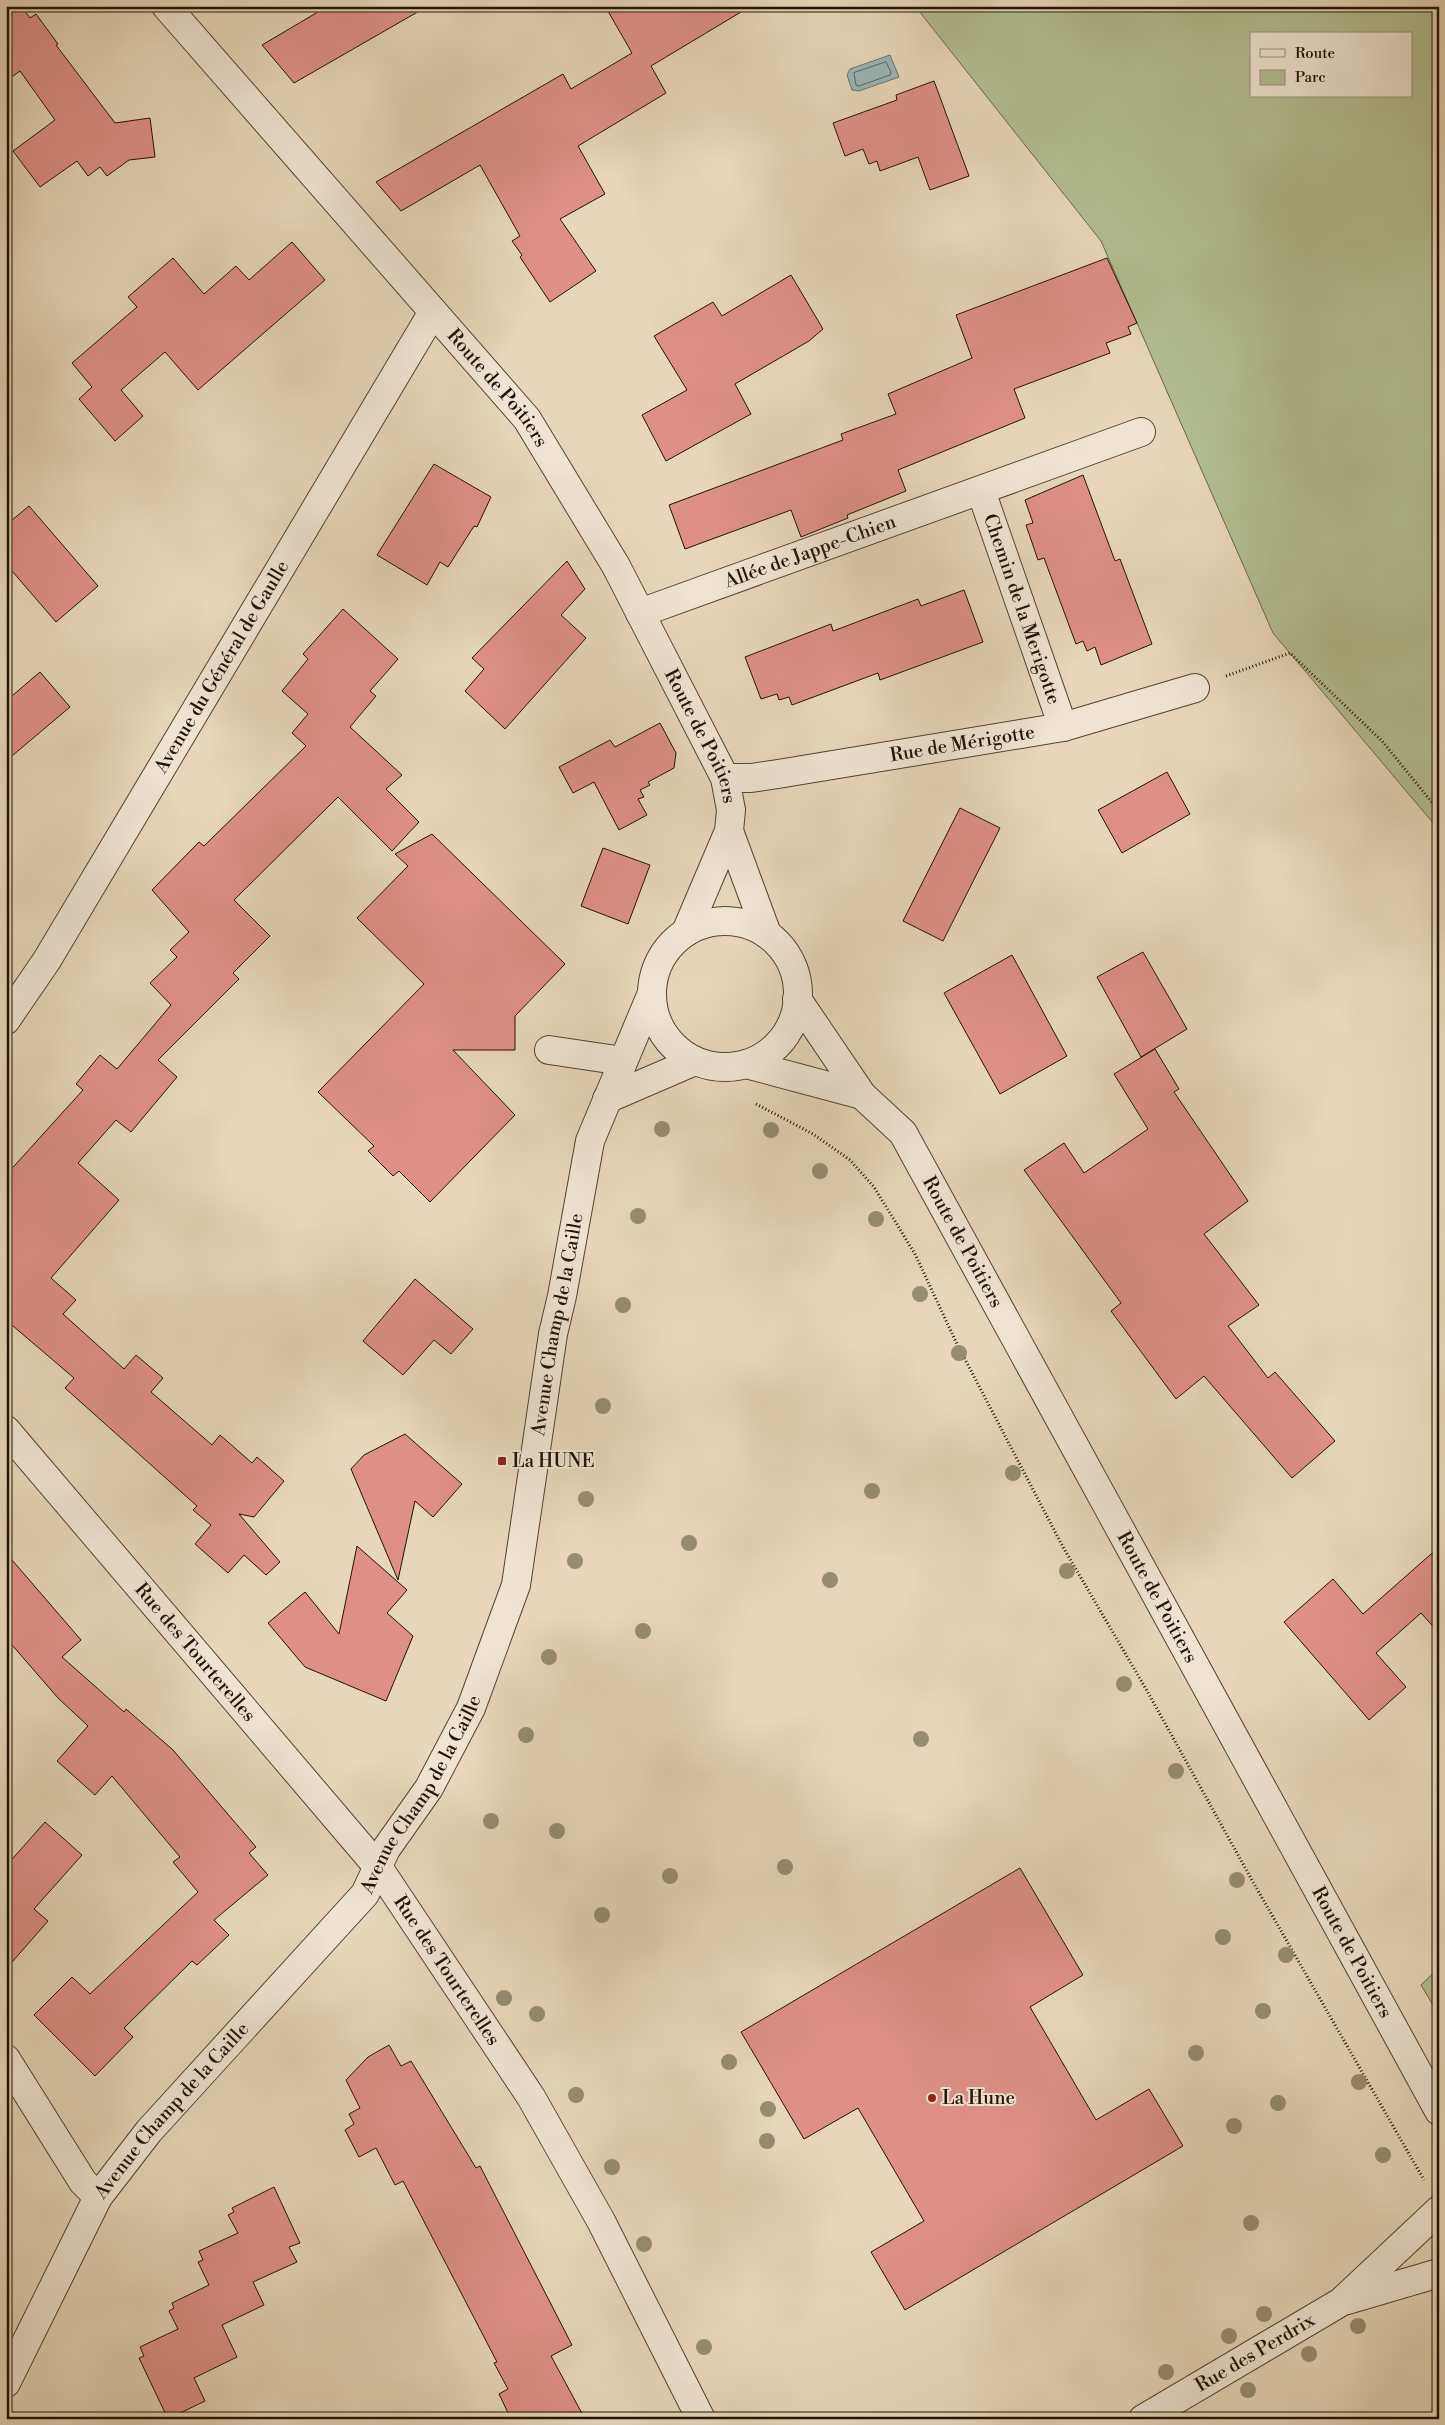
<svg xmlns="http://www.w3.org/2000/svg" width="1445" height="2425" font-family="'Libre Bodoni',serif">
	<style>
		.green { fill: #b2be92; stroke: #6a684b; fill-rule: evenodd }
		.water { fill: #99b7b7; stroke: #69756f }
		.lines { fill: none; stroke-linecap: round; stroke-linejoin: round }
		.shore { stroke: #5d655e; stroke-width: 1 }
		.building { fill: #de9087; stroke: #211304 }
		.minor-casing { stroke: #524431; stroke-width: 30 }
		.path { stroke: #211304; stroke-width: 3; stroke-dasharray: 1 2.5; stroke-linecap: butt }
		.minor { stroke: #efe4d2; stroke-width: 28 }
		.tree { fill: #968c71 }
		.poi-dot { fill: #8f2418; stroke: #efe4d2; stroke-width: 2 }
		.labels { text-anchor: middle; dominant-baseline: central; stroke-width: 4; stroke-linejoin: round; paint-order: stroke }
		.street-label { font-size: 19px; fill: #211304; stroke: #efe4d2 }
		.poi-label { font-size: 19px; fill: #211304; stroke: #efe4d2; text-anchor: start }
	</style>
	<rect width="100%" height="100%" fill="#e7d6b9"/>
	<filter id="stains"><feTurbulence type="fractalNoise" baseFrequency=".004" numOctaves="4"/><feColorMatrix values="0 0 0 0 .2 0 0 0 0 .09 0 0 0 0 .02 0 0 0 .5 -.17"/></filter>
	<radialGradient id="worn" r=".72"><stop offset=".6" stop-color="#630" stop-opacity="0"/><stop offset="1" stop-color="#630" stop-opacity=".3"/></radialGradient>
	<g class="green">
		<path d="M 915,6 L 1439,6 L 1439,830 L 1273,633 L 1101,241 ZM 1251,34 L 1411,34 L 1411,96 L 1251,96 Z"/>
		<path d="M 1439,1968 L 1439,2015 L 1421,1985 Z"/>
	</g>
	<path class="water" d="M 890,55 L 899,77 L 859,91 L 852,90 L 847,75 L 850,69 Z"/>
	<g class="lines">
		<path class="shore" d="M 886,62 L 891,72 L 890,75 L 859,86 L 856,85 L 854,73 Z"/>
	</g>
	<g class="building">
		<path d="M 6,6 L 21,6 L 30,18 L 36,14 L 58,44 L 56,45 L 115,123 L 150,118 L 155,157 L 129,160 L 107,176 L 100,167 L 88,176 L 77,161 L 40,187 L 13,151 L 55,120 L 20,71 L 6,81 Z"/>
		<path d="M 328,6 L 428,6 L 294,83 L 262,45 Z"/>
		<path d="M 605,6 L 751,6 L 651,66 L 666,93 L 578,146 L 605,194 L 560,219 L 596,271 L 550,302 L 520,257 L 522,255 L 512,241 L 520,236 L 480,165 L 401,211 L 376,182 L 563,74 L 571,89 L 632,53 Z"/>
		<path d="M 934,81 L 969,176 L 930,190 L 918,157 L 880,171 L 877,161 L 869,164 L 863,149 L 845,156 L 833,123 L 897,100 L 896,95 Z"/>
		<path d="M 292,242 L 325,280 L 198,390 L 165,352 L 121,390 L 143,416 L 115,441 L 79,399 L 92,387 L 72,363 L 137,307 L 128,297 L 173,258 L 204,294 L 236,266 L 249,280 Z"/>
		<path d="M 1107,258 L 1137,323 L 1128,327 L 1131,334 L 1106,343 L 1110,353 L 1014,389 L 1025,418 L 898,470 L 906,491 L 847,515 L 848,518 L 801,537 L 791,510 L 685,549 L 669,505 L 843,440 L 841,434 L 896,414 L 888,394 L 972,358 L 956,315 Z"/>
		<path d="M 791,275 L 823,329 L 809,341 L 735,384 L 751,414 L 666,461 L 642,415 L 687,390 L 654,336 L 713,302 L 722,316 Z"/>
		<path d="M 434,464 L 491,497 L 477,527 L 474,526 L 448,567 L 440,562 L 427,585 L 377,555 Z"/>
		<path d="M 1083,475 L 1115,561 L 1120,559 L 1152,644 L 1101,665 L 1095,647 L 1087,651 L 1083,641 L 1076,644 L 1044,558 L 1038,560 L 1026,525 L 1033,523 L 1025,500 Z"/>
		<path d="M 29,506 L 98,586 L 56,622 L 6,564 L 6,525 Z"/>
		<path d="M 567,561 L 585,589 L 561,615 L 586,638 L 505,729 L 465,691 L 484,669 L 472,658 Z"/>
		<path d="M 964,590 L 983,642 L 880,680 L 878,673 L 792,705 L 789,697 L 779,700 L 777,694 L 761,699 L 745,657 L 831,624 L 833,631 L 918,599 L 921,606 Z"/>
		<path d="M 343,609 L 398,659 L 370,691 L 376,696 L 350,727 L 402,775 L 386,789 L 419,822 L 392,851 L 338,797 L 234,900 L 270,936 L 233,973 L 239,979 L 158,1060 L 177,1077 L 131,1132 L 116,1120 L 78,1163 L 119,1200 L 51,1278 L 76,1300 L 63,1314 L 124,1369 L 136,1355 L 163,1378 L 151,1392 L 212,1445 L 220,1435 L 252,1463 L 257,1457 L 284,1481 L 254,1517 L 239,1514 L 280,1562 L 266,1575 L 244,1555 L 228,1573 L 195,1544 L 211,1525 L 193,1510 L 197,1506 L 65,1388 L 74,1378 L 6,1320 L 6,1175 L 83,1090 L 76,1084 L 100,1055 L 117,1069 L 171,1005 L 150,983 L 177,957 L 170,950 L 189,932 L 152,890 L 199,842 L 204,846 L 306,746 L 292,733 L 308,714 L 282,691 L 308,659 L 303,654 Z"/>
		<path d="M 40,672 L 70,707 L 6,761 L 6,701 Z"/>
		<path d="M 660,723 L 676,753 L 674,768 L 648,782 L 650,785 L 640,790 L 644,797 L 638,799 L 647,815 L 619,830 L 594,782 L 573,793 L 559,767 L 610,740 L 615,747 Z"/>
		<path d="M 1167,772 L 1190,814 L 1122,853 L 1098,810 Z"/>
		<path d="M 960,808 L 1000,828 L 943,941 L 903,921 Z"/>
		<path d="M 432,834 L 565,964 L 515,1016 L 515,1050 L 453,1050 L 515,1115 L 430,1202 L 399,1171 L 393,1176 L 368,1151 L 374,1146 L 318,1092 L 424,984 L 357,918 L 408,866 L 395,854 Z"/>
		<path d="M 603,848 L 650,865 L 628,924 L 581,906 Z"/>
		<path d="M 1143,952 L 1187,1029 L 1141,1057 L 1097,977 Z"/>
		<path d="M 1012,955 L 1067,1056 L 1000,1094 L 944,993 Z"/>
		<path d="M 1155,1049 L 1179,1089 L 1174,1092 L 1248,1201 L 1204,1234 L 1259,1305 L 1228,1326 L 1268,1378 L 1275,1372 L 1335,1441 L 1292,1478 L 1204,1376 L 1176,1399 L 1111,1311 L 1121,1303 L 1024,1170 L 1064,1143 L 1084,1173 L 1148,1129 L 1114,1074 Z"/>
		<path d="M 415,1279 L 473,1329 L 451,1354 L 434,1340 L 403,1375 L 363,1341 Z"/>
		<path d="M 405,1434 L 462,1484 L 433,1517 L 415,1501 L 398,1580 L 351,1469 L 364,1455 Z"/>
		<path d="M 357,1546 L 407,1590 L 387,1613 L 413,1636 L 386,1701 L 305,1667 L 268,1623 L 305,1592 L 339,1634 Z"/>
		<path d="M 1439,1547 L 1439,1633 L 1421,1613 L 1376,1653 L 1406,1687 L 1369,1720 L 1284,1622 L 1333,1579 L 1363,1614 Z"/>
		<path d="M 6,1553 L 81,1640 L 62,1657 L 124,1712 L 126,1709 L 173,1750 L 256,1847 L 249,1853 L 268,1875 L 214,1920 L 229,1935 L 197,1965 L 192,1961 L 124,2028 L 133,2037 L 95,2076 L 34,2015 L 72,1977 L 90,1994 L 198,1892 L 173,1862 L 180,1857 L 112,1776 L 95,1795 L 57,1761 L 88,1726 L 58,1698 L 6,1638 Z"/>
		<path d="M 45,1822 L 82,1855 L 34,1909 L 48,1921 L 6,1969 L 6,1866 Z"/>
		<path d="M 1020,1868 L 1083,1975 L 1030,2007 L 1096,2120 L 1149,2089 L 1183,2146 L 905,2310 L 871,2252 L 924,2221 L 858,2108 L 804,2139 L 741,2032 Z"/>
		<path d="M 389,2045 L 401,2066 L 411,2061 L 476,2168 L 480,2166 L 572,2345 L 551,2356 L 585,2419 L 511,2419 L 499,2394 L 508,2389 L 494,2363 L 497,2362 L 403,2181 L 395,2185 L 376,2148 L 359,2157 L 345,2130 L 354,2124 L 349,2114 L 360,2108 L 346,2080 L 368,2057 Z"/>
		<path d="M 274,2187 L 300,2243 L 289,2247 L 297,2262 L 253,2282 L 264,2305 L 222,2325 L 237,2357 L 194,2378 L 205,2401 L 168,2419 L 139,2358 L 144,2356 L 140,2347 L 178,2329 L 169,2311 L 174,2308 L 172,2303 L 209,2285 L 198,2262 L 203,2260 L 199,2251 L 238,2233 L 228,2215 L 234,2212 L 232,2208 Z"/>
	</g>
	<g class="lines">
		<g class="minor-casing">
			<g id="minor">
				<path id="s1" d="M 166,6 L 527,419 L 616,566 L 725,778 L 731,810 L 729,831 L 686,932"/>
				<path id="s2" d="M 981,491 L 1063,727"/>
				<path id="s3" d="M 640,613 L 1141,432"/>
				<path id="s4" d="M 725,778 L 751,778 L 778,774 L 1063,727 L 1195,688"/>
				<path d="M 729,831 L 767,934"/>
				<circle cx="725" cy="994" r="73"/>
				<path id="s5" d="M 797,999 L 862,1095 L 903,1133 L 1439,2111"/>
				<path id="s6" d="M 6,1020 L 47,960 L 433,312"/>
				<path d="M 549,1050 L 623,1061"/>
				<path d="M 746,1064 L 862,1095"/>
				<path d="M 607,1099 L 695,1061"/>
				<path id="s7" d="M 6,1430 L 378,1867 L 531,2097 L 601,2221 L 701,2419"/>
				<path d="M 6,2059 L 83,2182 L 98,2197"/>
				<path d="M 1347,2300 L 1439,2273"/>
				<path id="s8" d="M 6,2383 L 98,2197 L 149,2131 L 365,1894 L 386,1849 L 429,1788 L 471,1708 L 516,1585 L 553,1334 L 562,1296 L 590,1141 L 652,993"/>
				<path id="s9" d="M 1143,2419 L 1341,2302 L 1439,2210"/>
			</g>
		</g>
		<g class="path">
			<path d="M 1226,676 L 1290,653 L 1382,741 L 1439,811"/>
			<path d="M 756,1104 L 813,1134 L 850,1160 L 874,1187 L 915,1254 L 956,1342 L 1063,1547 L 1146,1689 L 1253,1882 L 1424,2180"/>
		</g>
		<use href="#minor" class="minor"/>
	</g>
	<g class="tree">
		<circle cx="662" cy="1129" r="8"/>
		<circle cx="771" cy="1130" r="8"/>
		<circle cx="820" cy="1171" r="8"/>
		<circle cx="638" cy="1216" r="8"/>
		<circle cx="876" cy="1219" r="8"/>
		<circle cx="920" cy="1294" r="8"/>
		<circle cx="623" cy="1305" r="8"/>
		<circle cx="959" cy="1353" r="8"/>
		<circle cx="603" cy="1406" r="8"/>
		<circle cx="1013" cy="1473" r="8"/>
		<circle cx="872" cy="1491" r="8"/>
		<circle cx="586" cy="1499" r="8"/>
		<circle cx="689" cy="1543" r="8"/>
		<circle cx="575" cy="1561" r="8"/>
		<circle cx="1067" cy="1571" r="8"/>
		<circle cx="830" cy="1580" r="8"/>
		<circle cx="643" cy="1631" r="8"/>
		<circle cx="549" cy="1657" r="8"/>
		<circle cx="1124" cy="1684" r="8"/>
		<circle cx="526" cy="1735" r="8"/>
		<circle cx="921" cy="1739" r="8"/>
		<circle cx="1176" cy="1771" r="8"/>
		<circle cx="491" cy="1821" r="8"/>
		<circle cx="557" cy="1831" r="8"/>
		<circle cx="785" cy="1867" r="8"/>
		<circle cx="670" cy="1876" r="8"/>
		<circle cx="1237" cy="1880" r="8"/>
		<circle cx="602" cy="1915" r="8"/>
		<circle cx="1223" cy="1937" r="8"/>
		<circle cx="1286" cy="1955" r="8"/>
		<circle cx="504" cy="1998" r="8"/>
		<circle cx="1263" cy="2011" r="8"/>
		<circle cx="537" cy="2014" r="8"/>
		<circle cx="1196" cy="2053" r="8"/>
		<circle cx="729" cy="2062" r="8"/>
		<circle cx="1359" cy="2082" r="8"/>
		<circle cx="576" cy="2095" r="8"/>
		<circle cx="1278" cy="2103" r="8"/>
		<circle cx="768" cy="2109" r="8"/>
		<circle cx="1234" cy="2126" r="8"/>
		<circle cx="767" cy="2141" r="8"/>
		<circle cx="1383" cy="2155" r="8"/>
		<circle cx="612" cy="2167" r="8"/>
		<circle cx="1251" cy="2223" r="8"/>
		<circle cx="644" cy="2244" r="8"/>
		<circle cx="1264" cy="2314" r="8"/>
		<circle cx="1358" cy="2326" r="8"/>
		<circle cx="1229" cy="2336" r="8"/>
		<circle cx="704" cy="2347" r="8"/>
		<circle cx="1309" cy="2354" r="8"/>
		<circle cx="1166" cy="2372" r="8"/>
		<circle cx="1248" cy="2390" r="8"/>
	</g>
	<g class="poi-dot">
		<rect x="497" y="1456" width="10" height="10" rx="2.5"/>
		<circle cx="932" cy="2098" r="5"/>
	</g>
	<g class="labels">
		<g class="street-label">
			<text stroke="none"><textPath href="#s1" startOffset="506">Route de Poitiers</textPath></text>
			<text stroke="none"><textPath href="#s3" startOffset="181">Allée de Jappe-Chien</textPath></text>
			<text stroke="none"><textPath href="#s2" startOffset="125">Chemin de la Merigotte</textPath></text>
			<text stroke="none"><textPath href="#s6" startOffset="414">Avenue du Général de Gaulle</textPath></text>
			<text stroke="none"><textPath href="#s1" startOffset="911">Route de Poitiers</textPath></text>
			<text stroke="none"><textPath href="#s4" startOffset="240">Rue de Mérigotte</textPath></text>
			<text stroke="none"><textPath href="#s5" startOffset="296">Route de Poitiers</textPath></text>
			<text stroke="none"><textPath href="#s8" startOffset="1221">Avenue Champ de la Caille</textPath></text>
			<text stroke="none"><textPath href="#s5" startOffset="701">Route de Poitiers</textPath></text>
			<text stroke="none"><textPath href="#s7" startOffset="292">Rue des Tourterelles</textPath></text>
			<text stroke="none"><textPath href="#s8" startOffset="726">Avenue Champ de la Caille</textPath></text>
			<text stroke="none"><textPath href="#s5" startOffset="1106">Route de Poitiers</textPath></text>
			<text stroke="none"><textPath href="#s7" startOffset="698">Rue des Tourterelles</textPath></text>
			<text stroke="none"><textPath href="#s8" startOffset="321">Avenue Champ de la Caille</textPath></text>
			<text stroke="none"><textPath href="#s9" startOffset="130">Rue des Perdrix</textPath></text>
		</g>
		<g class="poi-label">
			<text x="512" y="1461">La HUNE</text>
			<text x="942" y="2098">La Hune</text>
		</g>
	</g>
	<rect width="1445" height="2425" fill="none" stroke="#e7d6b9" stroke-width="25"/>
	<rect x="8" y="8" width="1430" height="2410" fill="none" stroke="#211304" stroke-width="2.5"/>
	<rect x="12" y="12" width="1420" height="2400" fill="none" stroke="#211304"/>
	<rect x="1250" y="32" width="162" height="65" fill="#efe4d2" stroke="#9d9080"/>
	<rect x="1260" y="49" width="25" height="8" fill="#efe4d2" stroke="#9d9080"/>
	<text x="1295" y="58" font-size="15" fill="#211304">Route</text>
	<rect x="1260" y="70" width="25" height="15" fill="#b2be92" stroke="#9d9080"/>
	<text x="1295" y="82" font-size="15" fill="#211304">Parc</text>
	<rect width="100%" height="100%" filter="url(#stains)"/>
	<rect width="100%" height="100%" fill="url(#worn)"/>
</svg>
